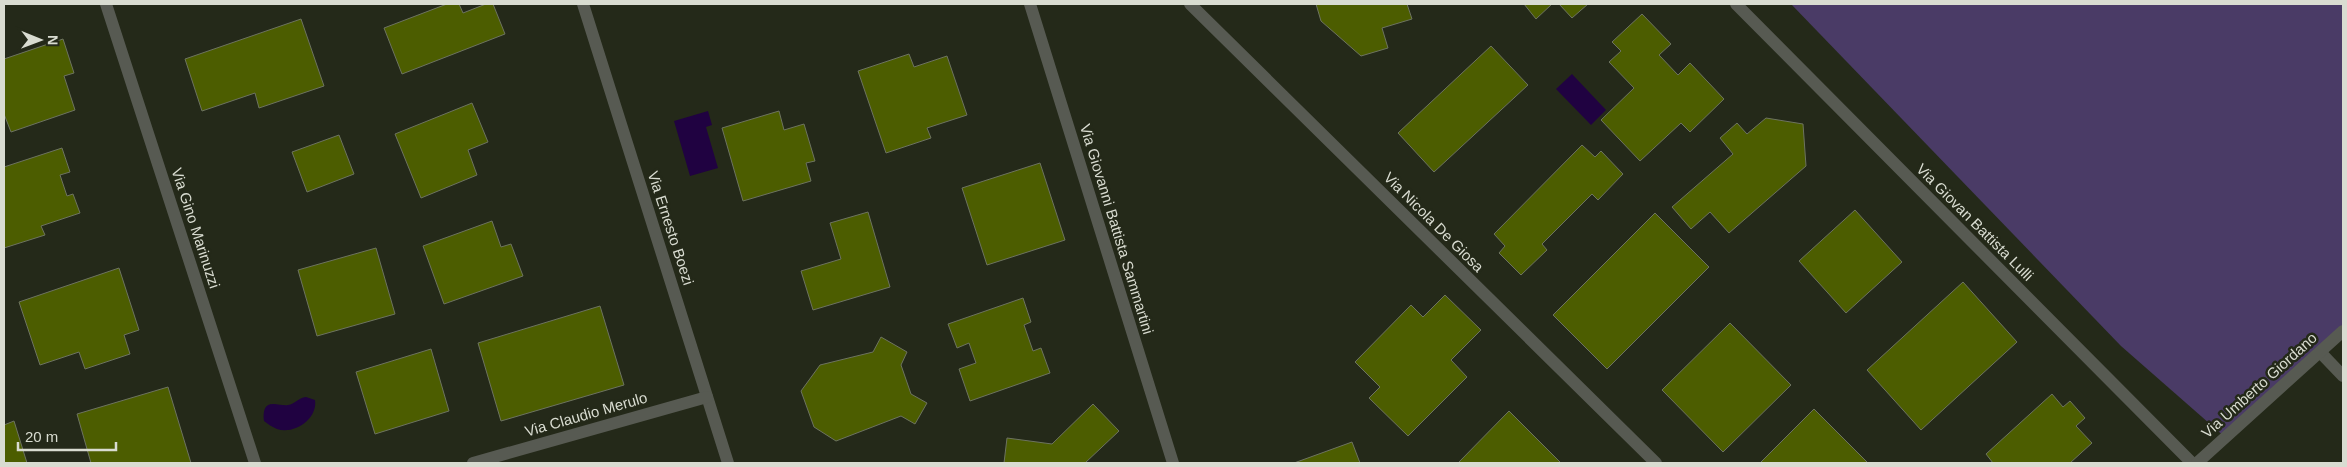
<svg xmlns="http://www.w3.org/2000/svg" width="2347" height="467" font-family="Arial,sans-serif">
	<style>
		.green { fill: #4a3b66 }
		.water { fill: #200241 }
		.building { fill: #4c5d00; stroke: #6d7360 }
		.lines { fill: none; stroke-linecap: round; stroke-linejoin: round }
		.minor { stroke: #575a52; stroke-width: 12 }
		.labels { text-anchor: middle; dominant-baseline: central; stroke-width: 5; stroke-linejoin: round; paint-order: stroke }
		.street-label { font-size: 15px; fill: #d9dcd1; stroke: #242919 }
	</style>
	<rect width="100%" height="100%" fill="#242919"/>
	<path class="green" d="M 1791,4 L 2343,4 L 2343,329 L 2226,438 L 2121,346 Z"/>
	<g class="water">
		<path d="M 1572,74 L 1606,110 L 1591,125 L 1556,89 Z"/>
		<path d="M 708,111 L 712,125 L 706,127 L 718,168 L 690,176 L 674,121 Z"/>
		<path d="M 306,397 L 315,400 C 318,419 294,435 277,429 C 272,427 268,424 264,421 C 261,395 280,407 288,405 C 295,404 298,398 306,397 Z"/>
	</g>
	<g class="building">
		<path d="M 447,4 L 459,4 L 463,13 L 486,4 L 493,4 L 505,34 L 402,74 L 384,28 Z"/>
		<path d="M 1316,4 L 1407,4 L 1412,19 L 1382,28 L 1388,48 L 1361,56 L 1321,21 Z"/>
		<path d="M 1524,4 L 1552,4 L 1536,19 Z"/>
		<path d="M 1559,4 L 1588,4 L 1572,18 Z"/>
		<path d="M 1642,14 L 1671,44 L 1659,55 L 1678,75 L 1690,63 L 1724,99 L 1690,132 L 1681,123 L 1640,161 L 1601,120 L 1634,88 L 1609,62 L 1621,51 L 1612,42 Z"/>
		<path d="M 301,19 L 324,86 L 259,108 L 255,93 L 202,111 L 185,59 Z"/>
		<path d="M 63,39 L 74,73 L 64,76 L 75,110 L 11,132 L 4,114 L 4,59 Z"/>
		<path d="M 1491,46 L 1528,85 L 1434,172 L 1398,133 Z"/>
		<path d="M 909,54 L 914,67 L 947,56 L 967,115 L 927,128 L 931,138 L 886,153 L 858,71 Z"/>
		<path d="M 472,103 L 488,142 L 468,150 L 477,175 L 421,198 L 395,134 Z"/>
		<path d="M 779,111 L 784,130 L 804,124 L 815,161 L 806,163 L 811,181 L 743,201 L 722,128 Z"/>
		<path d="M 1766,118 L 1803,124 L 1806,166 L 1729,233 L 1710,212 L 1691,229 L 1672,207 L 1733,154 L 1720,138 L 1737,123 L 1747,134 Z"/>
		<path d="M 339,135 L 354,174 L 307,192 L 292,152 Z"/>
		<path d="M 1582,145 L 1595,157 L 1601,151 L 1623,174 L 1598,200 L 1592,194 L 1542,244 L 1547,250 L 1521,275 L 1499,253 L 1505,246 L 1494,234 Z"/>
		<path d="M 62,148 L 70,172 L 60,175 L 67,196 L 73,194 L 80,213 L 41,226 L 45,235 L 4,248 L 4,167 Z"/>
		<path d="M 1040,163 L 1065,240 L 987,265 L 962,188 Z"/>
		<path d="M 1855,210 L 1902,262 L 1846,313 L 1799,261 Z"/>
		<path d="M 868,212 L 890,287 L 813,310 L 801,271 L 841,259 L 830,223 Z"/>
		<path d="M 1655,213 L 1709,267 L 1607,369 L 1553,315 Z"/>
		<path d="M 492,221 L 501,247 L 511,244 L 523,276 L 444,304 L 423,246 Z"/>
		<path d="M 376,248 L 395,314 L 317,336 L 298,270 Z"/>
		<path d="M 119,268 L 139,330 L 124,335 L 130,354 L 85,369 L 79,352 L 40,365 L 19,302 Z"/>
		<path d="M 1963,282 L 2017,342 L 1921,430 L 1867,370 Z"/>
		<path d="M 1445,295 L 1481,330 L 1451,360 L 1467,377 L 1408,436 L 1369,398 L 1380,387 L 1355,362 L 1411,305 L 1423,317 Z"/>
		<path d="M 1023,298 L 1031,322 L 1024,325 L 1033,351 L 1041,348 L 1050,373 L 970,401 L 959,369 L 976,363 L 969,343 L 957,348 L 948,324 Z"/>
		<path d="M 600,306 L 624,385 L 501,421 L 478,343 Z"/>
		<path d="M 1730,323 L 1791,385 L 1723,452 L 1662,390 Z"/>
		<path d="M 881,337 L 907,352 L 901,365 L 911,394 L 927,403 L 915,424 L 901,416 L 836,441 L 814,427 L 801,391 L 820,365 L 873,352 Z"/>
		<path d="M 431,349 L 449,411 L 375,434 L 356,372 Z"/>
		<path d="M 168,387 L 191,463 L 91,463 L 77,414 Z"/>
		<path d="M 2052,394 L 2063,407 L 2070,401 L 2085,418 L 2076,426 L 2092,443 L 2070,463 L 1993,463 L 1986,454 Z"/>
		<path d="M 1093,404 L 1119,431 L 1085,463 L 1004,463 L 1007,438 L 1052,444 Z"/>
		<path d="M 1814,409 L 1868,463 L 1760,463 Z"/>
		<path d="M 1509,411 L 1561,463 L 1458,463 Z"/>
		<path d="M 14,421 L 27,463 L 4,463 L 4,425 Z"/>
		<path d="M 1352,442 L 1360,463 L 1294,463 Z"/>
	</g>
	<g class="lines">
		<g class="minor">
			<path d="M 106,4 L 255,463"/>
			<path d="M 583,4 L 728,463"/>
			<path d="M 1030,4 L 1173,463"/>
			<path d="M 1190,4 L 1656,463"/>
			<path d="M 1736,4 L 2192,463"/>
			<path d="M 2320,352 L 2343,376"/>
			<path d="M 473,463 L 707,397"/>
			<path d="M 2197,463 L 2343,331"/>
		</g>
	</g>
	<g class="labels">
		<g class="street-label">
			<text transform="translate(1434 222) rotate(45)">Via Nicola De Giosa</text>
			<text transform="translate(1975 222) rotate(45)">Via Giovan Battista Lulli</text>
			<text transform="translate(196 228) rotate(72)">Via Gino Marinuzzi</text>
			<text transform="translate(671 228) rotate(72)">Via Ernesto Boezi</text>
			<text transform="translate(1117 229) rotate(73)">Via Giovanni Battista Sammartini</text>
			<text transform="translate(2259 385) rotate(-42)">Via Umberto Giordano</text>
			<text transform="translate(586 414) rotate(-16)">Via Claudio Merulo</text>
		</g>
	</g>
	<rect width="2347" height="467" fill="none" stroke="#d9dcd1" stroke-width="10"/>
	<g transform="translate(40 40) rotate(91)" stroke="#242919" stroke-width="4" paint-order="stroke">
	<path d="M0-4L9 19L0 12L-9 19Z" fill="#d9dcd1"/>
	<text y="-8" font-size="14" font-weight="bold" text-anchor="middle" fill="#d9dcd1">N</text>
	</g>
	<path d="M18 442v8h98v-8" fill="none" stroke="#d9dcd1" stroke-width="2.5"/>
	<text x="25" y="442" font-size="15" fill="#d9dcd1" stroke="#242919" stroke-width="4" paint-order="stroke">20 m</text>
</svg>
